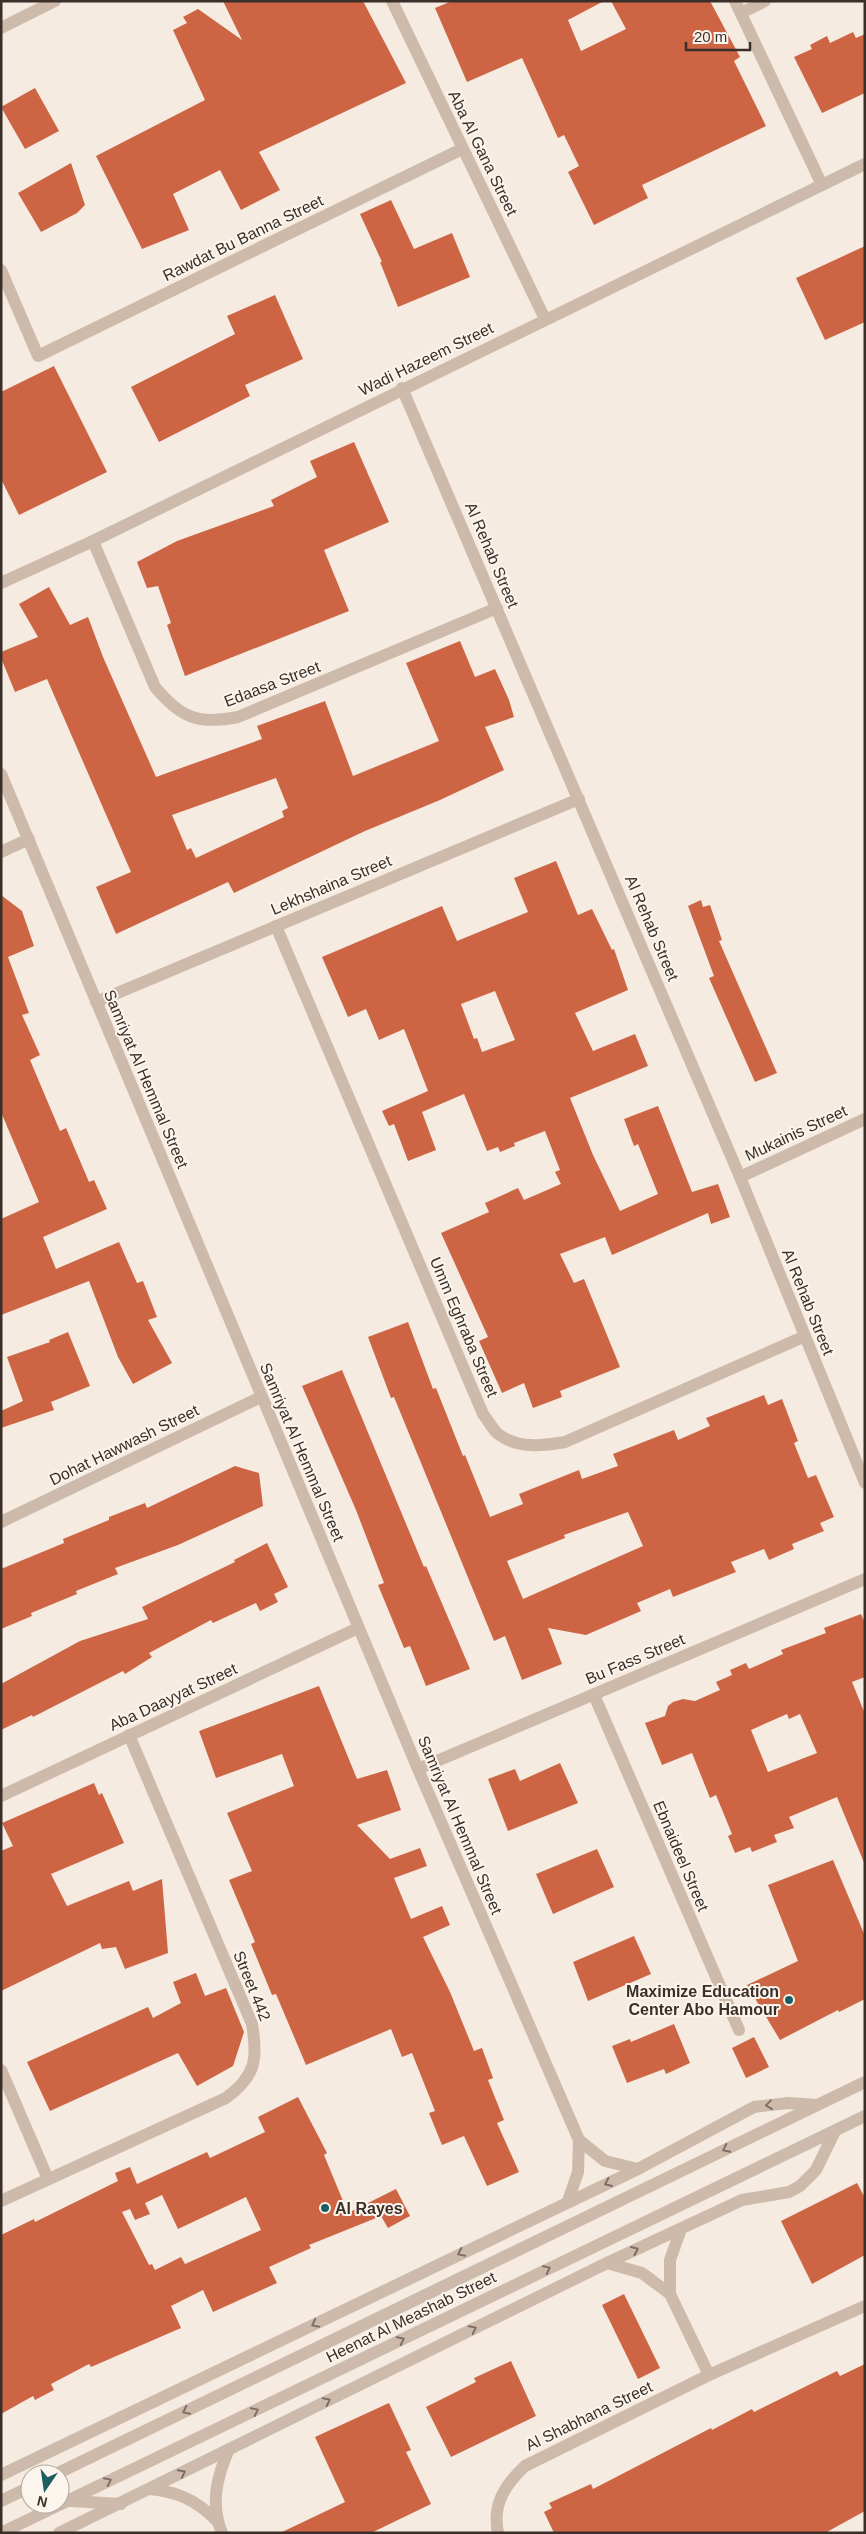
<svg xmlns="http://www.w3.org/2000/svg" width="866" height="2534" font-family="Arial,sans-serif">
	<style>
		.building { fill: #cd6545; fill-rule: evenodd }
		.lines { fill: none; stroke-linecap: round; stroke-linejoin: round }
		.minor { stroke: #cebaaa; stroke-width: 12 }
		.tertiary { stroke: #cebaaa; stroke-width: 12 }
		.oneway { stroke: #7d6e64 }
		.poi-dot { fill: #1c5d60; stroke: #fcf5ed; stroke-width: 2 }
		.labels { text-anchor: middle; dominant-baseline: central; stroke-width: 4; stroke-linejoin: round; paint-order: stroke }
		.street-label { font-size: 16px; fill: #3b2f2a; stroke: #fcf5ed }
		.poi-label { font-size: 16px; font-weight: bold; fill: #3b2f2a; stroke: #fcf5ed; text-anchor: end }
	</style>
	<rect width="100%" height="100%" fill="#f5ebe0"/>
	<g class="building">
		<path d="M 223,1 L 363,1 L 406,83 L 259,152 L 280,190 L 241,210 L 220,170 L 173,194 L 189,230 L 142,249 L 96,156 L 205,100 L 173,30 L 187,23 L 183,17 L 198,9 L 242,40 Z"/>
		<path d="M 452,1 L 604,1 L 568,20 L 581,51 L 626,29 L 611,1 L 710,1 L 740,57 L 734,61 L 766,126 L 642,185 L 648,198 L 594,225 L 568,172 L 579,166 L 564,135 L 558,138 L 522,58 L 467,82 L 435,8 Z"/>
		<path d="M 853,32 L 856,38 L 865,34 L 865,93 L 822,113 L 794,57 L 812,49 L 810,45 L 827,36 L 830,43 Z"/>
		<path d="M 35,88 L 59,131 L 25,149 L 1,107 Z"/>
		<path d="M 71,163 L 85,205 L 77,213 L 41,232 L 18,193 Z"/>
		<path d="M 391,200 L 414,249 L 452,233 L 470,277 L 398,307 L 380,262 L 382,262 L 360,214 Z"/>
		<path d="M 865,246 L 865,322 L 825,340 L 796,278 Z"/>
		<path d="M 275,295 L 303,359 L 245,385 L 250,396 L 159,442 L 131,387 L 235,334 L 227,316 Z"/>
		<path d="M 54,366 L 107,472 L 19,515 L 1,479 L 1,392 Z"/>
		<path d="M 354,442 L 389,522 L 324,550 L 349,611 L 185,676 L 167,625 L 171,623 L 158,586 L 147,588 L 137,562 L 177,541 L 274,506 L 271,500 L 317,477 L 310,461 Z"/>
		<path d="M 49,587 L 70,625 L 88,617 L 103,657 L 156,777 L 262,739 L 257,726 L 325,701 L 353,776 L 439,741 L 406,663 L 460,641 L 475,677 L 495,669 L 509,700 L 514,717 L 485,727 L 504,770 L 440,800 L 365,831 L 234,893 L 228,882 L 116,934 L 96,887 L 131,872 L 47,679 L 15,692 L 1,658 L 1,652 L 38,637 L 19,604 ZM 276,778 L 288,808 L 282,811 L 284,817 L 196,858 L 191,848 L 187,850 L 172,815 Z"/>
		<path d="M 556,861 L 578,915 L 592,909 L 612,950 L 614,949 L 628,990 L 575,1013 L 593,1051 L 635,1034 L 648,1066 L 570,1098 L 593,1155 L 620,1211 L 658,1194 L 638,1144 L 634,1146 L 624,1119 L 658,1106 L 692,1192 L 718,1184 L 730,1217 L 711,1224 L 708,1213 L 612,1255 L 605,1237 L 560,1254 L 574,1283 L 584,1279 L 620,1367 L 560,1391 L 562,1397 L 533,1408 L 524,1383 L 502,1393 L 479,1341 L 488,1337 L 441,1233 L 489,1212 L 485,1203 L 518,1188 L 524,1200 L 561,1184 L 555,1172 L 560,1170 L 545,1131 L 514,1143 L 515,1146 L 500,1152 L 498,1147 L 487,1151 L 464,1094 L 422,1112 L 436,1150 L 408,1161 L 394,1124 L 389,1126 L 382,1111 L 428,1091 L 404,1029 L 379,1040 L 366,1009 L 348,1017 L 322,957 L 442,906 L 457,941 L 528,912 L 514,878 ZM 495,991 L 515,1040 L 482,1052 L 477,1038 L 474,1039 L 461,1004 Z"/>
		<path d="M 1,895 L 22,911 L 34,946 L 8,957 L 29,1013 L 22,1015 L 40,1055 L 30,1060 L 60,1131 L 66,1128 L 89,1182 L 94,1180 L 107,1209 L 43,1237 L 56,1269 L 119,1242 L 137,1283 L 143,1281 L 157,1317 L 148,1320 L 172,1363 L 133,1384 L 118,1357 L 89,1281 L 1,1315 L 1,1219 L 39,1202 L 1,1112 Z"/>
		<path d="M 701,900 L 703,907 L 710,905 L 722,940 L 719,941 L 777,1073 L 755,1082 L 709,978 L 714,976 L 688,906 Z"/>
		<path d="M 408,1322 L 433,1389 L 436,1388 L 463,1456 L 465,1455 L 490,1517 L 523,1504 L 519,1494 L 579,1470 L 582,1479 L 618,1466 L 613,1454 L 674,1430 L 678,1440 L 710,1426 L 706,1418 L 764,1395 L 768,1405 L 782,1399 L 798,1441 L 794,1443 L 808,1478 L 816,1475 L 834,1517 L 820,1523 L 824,1531 L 792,1544 L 794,1549 L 769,1560 L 764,1549 L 731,1562 L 736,1572 L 673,1597 L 670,1589 L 637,1603 L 641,1611 L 586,1635 L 548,1628 L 562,1664 L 522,1680 L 505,1636 L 494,1641 L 394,1397 L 391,1398 L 368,1337 ZM 628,1512 L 643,1546 L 523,1599 L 507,1561 L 565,1538 L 564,1535 Z"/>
		<path d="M 68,1332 L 90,1386 L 51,1402 L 54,1410 L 1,1428 L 1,1411 L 23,1401 L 7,1357 L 50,1342 L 49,1340 Z"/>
		<path d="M 342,1370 L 424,1567 L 426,1566 L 470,1669 L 426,1686 L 410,1646 L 404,1648 L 378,1585 L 384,1583 L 356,1510 L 302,1386 Z"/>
		<path d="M 235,1466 L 259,1473 L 263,1506 L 178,1545 L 115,1568 L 118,1574 L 76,1591 L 77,1594 L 31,1613 L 32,1616 L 1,1629 L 1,1569 L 64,1543 L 63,1539 L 109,1520 L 109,1517 L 145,1503 L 147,1508 Z"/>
		<path d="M 267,1543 L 288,1587 L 274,1594 L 278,1602 L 260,1611 L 256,1603 L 213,1623 L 211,1620 L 149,1653 L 152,1657 L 125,1674 L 123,1671 L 33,1717 L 32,1715 L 1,1730 L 1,1684 L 80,1641 L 148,1619 L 142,1607 L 235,1562 L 234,1560 Z"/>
		<path d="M 861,1614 L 865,1623 L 865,1677 L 852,1682 L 865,1714 L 865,1865 L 837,1797 L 789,1817 L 794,1828 L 774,1835 L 777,1842 L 752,1852 L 750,1847 L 735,1853 L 728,1836 L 732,1834 L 716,1795 L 710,1798 L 692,1753 L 662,1765 L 645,1723 L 665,1716 L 668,1706 L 673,1702 L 683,1699 L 695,1701 L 720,1690 L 716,1682 L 732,1675 L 730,1670 L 746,1663 L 749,1669 L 783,1654 L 781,1650 L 826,1633 L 824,1628 ZM 787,1714 L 789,1719 L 800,1714 L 817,1753 L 768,1772 L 751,1730 Z"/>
		<path d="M 319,1686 L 357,1779 L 387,1770 L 401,1810 L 357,1825 L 390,1859 L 420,1848 L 427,1866 L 394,1878 L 411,1919 L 442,1906 L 450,1925 L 423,1937 L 450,1992 L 474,2051 L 482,2048 L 493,2078 L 488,2080 L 504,2120 L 497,2123 L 519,2172 L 487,2186 L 464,2136 L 442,2145 L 429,2113 L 435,2111 L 412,2053 L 402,2057 L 391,2029 L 306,2065 L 276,1994 L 272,1995 L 251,1944 L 255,1942 L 229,1880 L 252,1871 L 227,1813 L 294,1786 L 282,1754 L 216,1778 L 199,1731 Z"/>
		<path d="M 560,1763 L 578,1803 L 508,1831 L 488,1779 L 515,1769 L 520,1781 Z"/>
		<path d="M 94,1783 L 99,1795 L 102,1793 L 124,1843 L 51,1874 L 67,1906 L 129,1881 L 133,1891 L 162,1879 L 168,1953 L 125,1969 L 116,1947 L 102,1949 L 100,1943 L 1,1991 L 1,1851 L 13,1846 L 2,1823 Z"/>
		<path d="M 597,1849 L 614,1887 L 553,1914 L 536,1874 Z"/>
		<path d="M 833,1860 L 865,1936 L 865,1999 L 839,2012 L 838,2010 L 780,2040 L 747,1985 L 798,1961 L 768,1885 Z"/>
		<path d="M 634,1936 L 651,1974 L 588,2001 L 573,1962 Z"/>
		<path d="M 196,1973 L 205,1996 L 226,1988 L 244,2032 L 233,2066 L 197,2086 L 178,2053 L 50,2111 L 27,2062 L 148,2007 L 153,2018 L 181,2003 L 173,1982 Z"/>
		<path d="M 674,2024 L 690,2063 L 666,2074 L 664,2069 L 627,2083 L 612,2046 L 630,2039 L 631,2042 Z"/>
		<path d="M 754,2037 L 769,2067 L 746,2078 L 732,2048 Z"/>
		<path d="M 298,2097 L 327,2153 L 324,2155 L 348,2213 L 396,2189 L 410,2216 L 388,2228 L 381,2216 L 309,2245 L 311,2248 L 269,2267 L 277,2283 L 213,2312 L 203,2290 L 171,2306 L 181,2328 L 91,2367 L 89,2364 L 51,2384 L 54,2390 L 35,2400 L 33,2396 L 1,2414 L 1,2235 L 34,2219 L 35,2222 L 118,2181 L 115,2173 L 130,2167 L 137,2184 L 207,2152 L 210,2158 L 265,2132 L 258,2117 ZM 162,2195 L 178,2229 L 246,2197 L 261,2230 L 185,2264 L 181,2257 L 155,2270 L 152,2264 L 149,2265 L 122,2212 L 130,2209 L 135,2220 L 150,2214 L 145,2203 Z"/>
		<path d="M 857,2183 L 865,2198 L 865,2255 L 812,2284 L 781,2221 Z"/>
		<path d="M 624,2294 L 660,2368 L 638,2379 L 602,2305 Z"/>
		<path d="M 511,2361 L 536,2416 L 451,2457 L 426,2407 L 476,2382 L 474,2378 Z"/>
		<path d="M 865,2364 L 865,2511 L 825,2533 L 554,2533 L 544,2512 L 552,2508 L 549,2503 L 591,2484 L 593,2489 L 711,2428 L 712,2430 L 752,2409 L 754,2412 L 837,2371 L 840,2376 Z"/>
		<path d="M 389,2403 L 411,2450 L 406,2452 L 431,2504 L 371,2533 L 280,2533 L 345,2502 L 315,2437 Z"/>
	</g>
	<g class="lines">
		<g class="minor">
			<path d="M 392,1 L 545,319"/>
			<path d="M 735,1 L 822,185"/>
			<path d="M 741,13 L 765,1"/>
			<path d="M 1,28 L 55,1"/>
			<path d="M 1,270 L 38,356 L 462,149"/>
			<path d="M 402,388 L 740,1177 L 865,1483"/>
			<path d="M 93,541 L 155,687 C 181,718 198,725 238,717 L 497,608"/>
			<path d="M 1,583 L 93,541 L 865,164"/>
			<path d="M 1,774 L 418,1769 L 579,2140 L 578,2172 L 568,2201"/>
			<path d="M 1,852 L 29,839"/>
			<path d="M 276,926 L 483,1414 C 488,1420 492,1428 497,1433 C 516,1449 543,1446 565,1442 L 803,1337"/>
			<path d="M 96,1002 L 579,799"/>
			<path d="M 740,1177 L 865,1119"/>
			<path d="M 1,1522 L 261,1397"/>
			<path d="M 594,1695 L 739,2030"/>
			<path d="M 418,1769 L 865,1579"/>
			<path d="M 1,1796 L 358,1628"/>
			<path d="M 1,2070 L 48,2179"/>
			<path d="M 579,2140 L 605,2161 L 638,2169"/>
			<path d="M 1,2201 L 226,2098 C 256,2076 258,2059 252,2024 L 129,1735"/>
			<path d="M 681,2229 L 670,2260 L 670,2294 L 709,2375"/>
			<path d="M 607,2263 L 642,2273 L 670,2294"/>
			<path d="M 1,2475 L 638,2169 L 754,2107 L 788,2103 L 817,2105"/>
			<path d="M 150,2489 C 178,2492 196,2500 216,2520"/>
			<path d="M 59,2533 L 607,2263 L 742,2200 L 789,2192 L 800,2186 L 816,2170 L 835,2131"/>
			<path d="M 222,2533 C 210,2504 217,2476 229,2449"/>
			<path d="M 498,2533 C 492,2504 505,2485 525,2466 L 709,2375 L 865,2306"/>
		</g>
		<g class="tertiary">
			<path d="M 56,2474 L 865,2082"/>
			<path d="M 1,2501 L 30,2487"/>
			<path d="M 71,2501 L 121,2504"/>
			<path d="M 1,2533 L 865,2116"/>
		</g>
	</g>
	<defs><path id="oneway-chevron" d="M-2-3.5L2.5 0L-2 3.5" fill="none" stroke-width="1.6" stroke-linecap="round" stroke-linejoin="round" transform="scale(1.25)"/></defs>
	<g class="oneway">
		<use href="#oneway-chevron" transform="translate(769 2105) rotate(173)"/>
		<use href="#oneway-chevron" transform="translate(726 2149) rotate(154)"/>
		<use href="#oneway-chevron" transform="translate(608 2183) rotate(155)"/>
		<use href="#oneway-chevron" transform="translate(635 2250) rotate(-24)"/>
		<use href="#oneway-chevron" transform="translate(461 2253) rotate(154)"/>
		<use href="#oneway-chevron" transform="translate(547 2269) rotate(-26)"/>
		<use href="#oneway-chevron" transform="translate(315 2324) rotate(154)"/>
		<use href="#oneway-chevron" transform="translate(473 2329) rotate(-26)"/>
		<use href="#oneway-chevron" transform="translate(401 2340) rotate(-26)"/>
		<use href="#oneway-chevron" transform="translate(327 2401) rotate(-26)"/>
		<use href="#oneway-chevron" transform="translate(186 2411) rotate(154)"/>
		<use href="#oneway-chevron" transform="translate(255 2411) rotate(-26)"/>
		<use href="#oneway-chevron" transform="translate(182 2473) rotate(-27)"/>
		<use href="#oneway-chevron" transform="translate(108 2481) rotate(-26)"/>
	</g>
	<g class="poi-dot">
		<circle cx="789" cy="2000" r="5"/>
		<circle cx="325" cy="2208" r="5"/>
	</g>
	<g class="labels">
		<g class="street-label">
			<text transform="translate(483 153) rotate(64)">Aba Al Gana Street</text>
			<text transform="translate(243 238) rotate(-26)">Rawdat Bu Banna Street</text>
			<text transform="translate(426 359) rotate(-26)">Wadi Hazeem Street</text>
			<text transform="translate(492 555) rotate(67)">Al Rehab Street</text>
			<text transform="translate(272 684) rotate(-21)">Edaasa Street</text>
			<text transform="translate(331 885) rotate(-23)">Lekhshaina Street</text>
			<text transform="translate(652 928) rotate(67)">Al Rehab Street</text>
			<text transform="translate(146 1079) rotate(67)">Samriyat Al Hemmal Street</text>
			<text transform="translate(796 1133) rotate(-25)">Mukainis Street</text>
			<text transform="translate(808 1302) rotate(68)">Al Rehab Street</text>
			<text transform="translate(464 1327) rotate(67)">Umm Eghraba Street</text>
			<text transform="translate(124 1445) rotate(-26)">Dohat Hawwash Street</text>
			<text transform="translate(302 1452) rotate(67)">Samriyat Al Hemmal Street</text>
			<text transform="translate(635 1659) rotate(-23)">Bu Fass Street</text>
			<text transform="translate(173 1697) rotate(-25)">Aba Daayyat Street</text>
			<text transform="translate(460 1825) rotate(67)">Samriyat Al Hemmal Street</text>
			<text transform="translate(681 1856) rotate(67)">Ebnaideel Street</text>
			<text transform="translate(252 1986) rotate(68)">Street 442</text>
			<text transform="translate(411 2317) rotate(-26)">Heenat Al Meashab Street</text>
			<text transform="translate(589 2416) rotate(-26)">Al Shabhana Street</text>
		</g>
		<g class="poi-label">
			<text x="779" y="1991">Maximize Education<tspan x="779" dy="18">Center Abo Hamour</tspan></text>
			<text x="335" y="2208" text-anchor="start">Al Rayes</text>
		</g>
	</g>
	<rect width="866" height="2534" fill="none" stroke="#3b2f2a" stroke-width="5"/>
	<g transform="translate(45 2489) rotate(193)"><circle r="24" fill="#fcf5ed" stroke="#afa69f"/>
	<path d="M0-4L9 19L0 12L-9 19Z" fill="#1c5d60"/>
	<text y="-8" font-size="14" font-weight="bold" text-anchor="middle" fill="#3b2f2a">N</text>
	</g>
	<path d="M686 42v8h64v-8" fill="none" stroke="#3b2f2a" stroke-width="2.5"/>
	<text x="694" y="42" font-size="15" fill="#3b2f2a" stroke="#fcf5ed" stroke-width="4" paint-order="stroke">20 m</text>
</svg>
